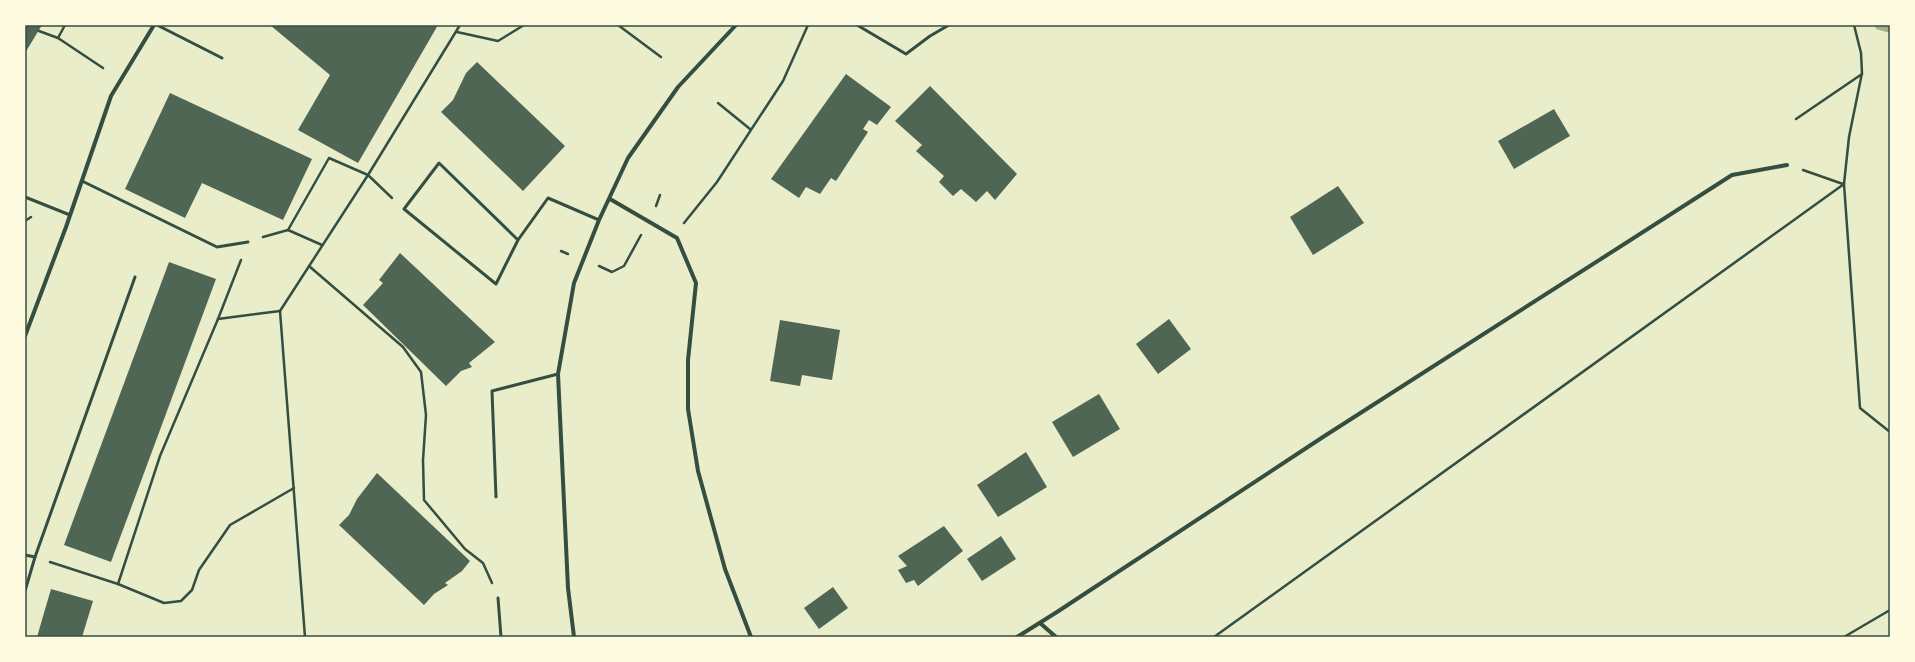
<svg xmlns="http://www.w3.org/2000/svg" width="1915" height="662" font-family="'Roboto Condensed',sans-serif">
	<style>
		.water { fill: #a3b18a }
		.building { fill: #4f6655 }
		.lines { fill: none; stroke-linecap: round; stroke-linejoin: round }
		.path { stroke: #344e41; stroke-width: 2.5 }
		.service { stroke: #344e41; stroke-width: 3 }
		.minor { stroke: #344e41; stroke-width: 4 }
		.neatline { fill: none; stroke: #344e41; stroke-width: 1.5 }
	</style>
	<rect width="100%" height="100%" fill="#e9edc9"/>
	<path class="water" d="M 1875,25 L 1890,25 L 1890,33 L 1876,29 Z"/>
	<g class="building">
		<path d="M 25,25 L 42,25 L 25,53 Z"/>
		<path d="M 270,25 L 438,25 L 358,163 L 298,130 L 330,75 Z"/>
		<path d="M 477,62 L 565,146 L 523,191 L 441,112 L 453,100 L 466,73 Z"/>
		<path d="M 846,74 L 891,107 L 877,125 L 869,120 L 863,129 L 868,132 L 836,181 L 831,178 L 820,194 L 806,187 L 799,198 L 771,179 Z"/>
		<path d="M 930,86 L 1017,174 L 995,200 L 987,191 L 976,202 L 961,189 L 953,196 L 939,182 L 944,176 L 916,151 L 922,145 L 895,121 Z"/>
		<path d="M 170,93 L 312,159 L 283,220 L 202,183 L 185,218 L 125,189 Z"/>
		<path d="M 1554,109 L 1570,136 L 1514,169 L 1498,141 Z"/>
		<path d="M 1338,186 L 1364,223 L 1313,255 L 1290,217 Z"/>
		<path d="M 400,253 L 495,342 L 469,363 L 472,367 L 461,371 L 446,386 L 363,305 L 383,283 L 379,280 Z"/>
		<path d="M 169,262 L 216,279 L 111,562 L 64,545 Z"/>
		<path d="M 1169,319 L 1191,349 L 1158,374 L 1136,344 Z"/>
		<path d="M 780,320 L 840,330 L 832,380 L 802,375 L 800,386 L 770,381 Z"/>
		<path d="M 1099,394 L 1120,429 L 1073,457 L 1052,422 Z"/>
		<path d="M 1026,452 L 1047,487 L 998,517 L 977,485 Z"/>
		<path d="M 377,473 L 470,561 L 462,571 L 445,583 L 448,585 L 434,594 L 424,605 L 339,525 L 349,515 L 357,499 Z"/>
		<path d="M 944,526 L 963,551 L 918,586 L 914,580 L 906,583 L 898,570 L 907,566 L 898,556 Z"/>
		<path d="M 1001,536 L 1016,559 L 982,581 L 967,559 Z"/>
		<path d="M 833,587 L 848,608 L 819,629 L 804,608 Z"/>
		<path d="M 51,589 L 93,601 L 82,637 L 37,637 Z"/>
	</g>
	<g class="lines">
		<g class="path">
			<path d="M 618,25 L 661,57"/>
			<path d="M 1854,25 L 1861,53 L 1862,73 L 1849,137 L 1844,184 L 1860,408 L 1890,432"/>
			<path d="M 39,31 L 58,38 L 103,68"/>
			<path d="M 457,32 L 498,41 L 524,25"/>
			<path d="M 58,38 L 65,25"/>
			<path d="M 718,103 L 750,129"/>
			<path d="M 1796,119 L 1862,74"/>
			<path d="M 1803,170 L 1843,184"/>
			<path d="M 656,206 L 660,195"/>
			<path d="M 25,221 L 31,217"/>
			<path d="M 684,223 L 717,182 L 783,81 L 808,25"/>
			<path d="M 288,230 L 322,245"/>
			<path d="M 263,237 L 288,230 L 329,158 L 368,175 L 392,198"/>
			<path d="M 561,251 L 568,254"/>
			<path d="M 241,260 L 218,319 L 280,311 L 305,637"/>
			<path d="M 309,266 L 403,347 L 421,372 L 426,415 L 423,460 L 424,500 L 465,549 L 483,563 L 492,583"/>
			<path d="M 599,266 L 612,272 L 624,266 L 641,235"/>
			<path d="M 280,311 L 368,175 L 460,25"/>
			<path d="M 50,562 L 118,584 L 160,456 L 218,319"/>
			<path d="M 118,584 L 164,603 L 181,601 L 192,590 L 199,570 L 230,525 L 294,488"/>
			<path d="M 1214,637 L 1844,184"/>
			<path d="M 1844,637 L 1890,610"/>
		</g>
		<g class="service">
			<path d="M 157,25 L 222,58"/>
			<path d="M 857,25 L 906,54 L 930,36 L 949,25"/>
			<path d="M 82,181 L 217,247 L 248,242"/>
			<path d="M 25,197 L 70,215"/>
			<path d="M 518,240 L 439,163 L 404,209 L 496,284 L 518,240 L 548,198 L 599,220"/>
			<path d="M 496,497 L 492,391 L 558,374"/>
			<path d="M 25,555 L 35,557 L 135,277"/>
			<path d="M 25,591 L 35,557"/>
			<path d="M 498,598 L 501,637"/>
		</g>
		<g class="minor">
			<path d="M 610,199 L 677,238 L 696,283 L 688,360 L 688,409 L 698,471 L 725,569 L 751,637"/>
			<path d="M 25,336 L 66,227 L 111,96 L 154,25"/>
			<path d="M 1040,623 L 1056,637"/>
			<path d="M 574,637 L 568,588 L 558,374 L 574,283 L 599,220 L 628,158 L 678,87 L 736,25"/>
			<path d="M 1017,637 L 1057,612 L 1323,437 L 1732,175 L 1787,165"/>
		</g>
	</g>
	<rect width="1915" height="662" fill="none" stroke="#fefae0" stroke-width="52"/>
	<rect x="26" y="26" width="1863" height="610" class="neatline"/>
</svg>
